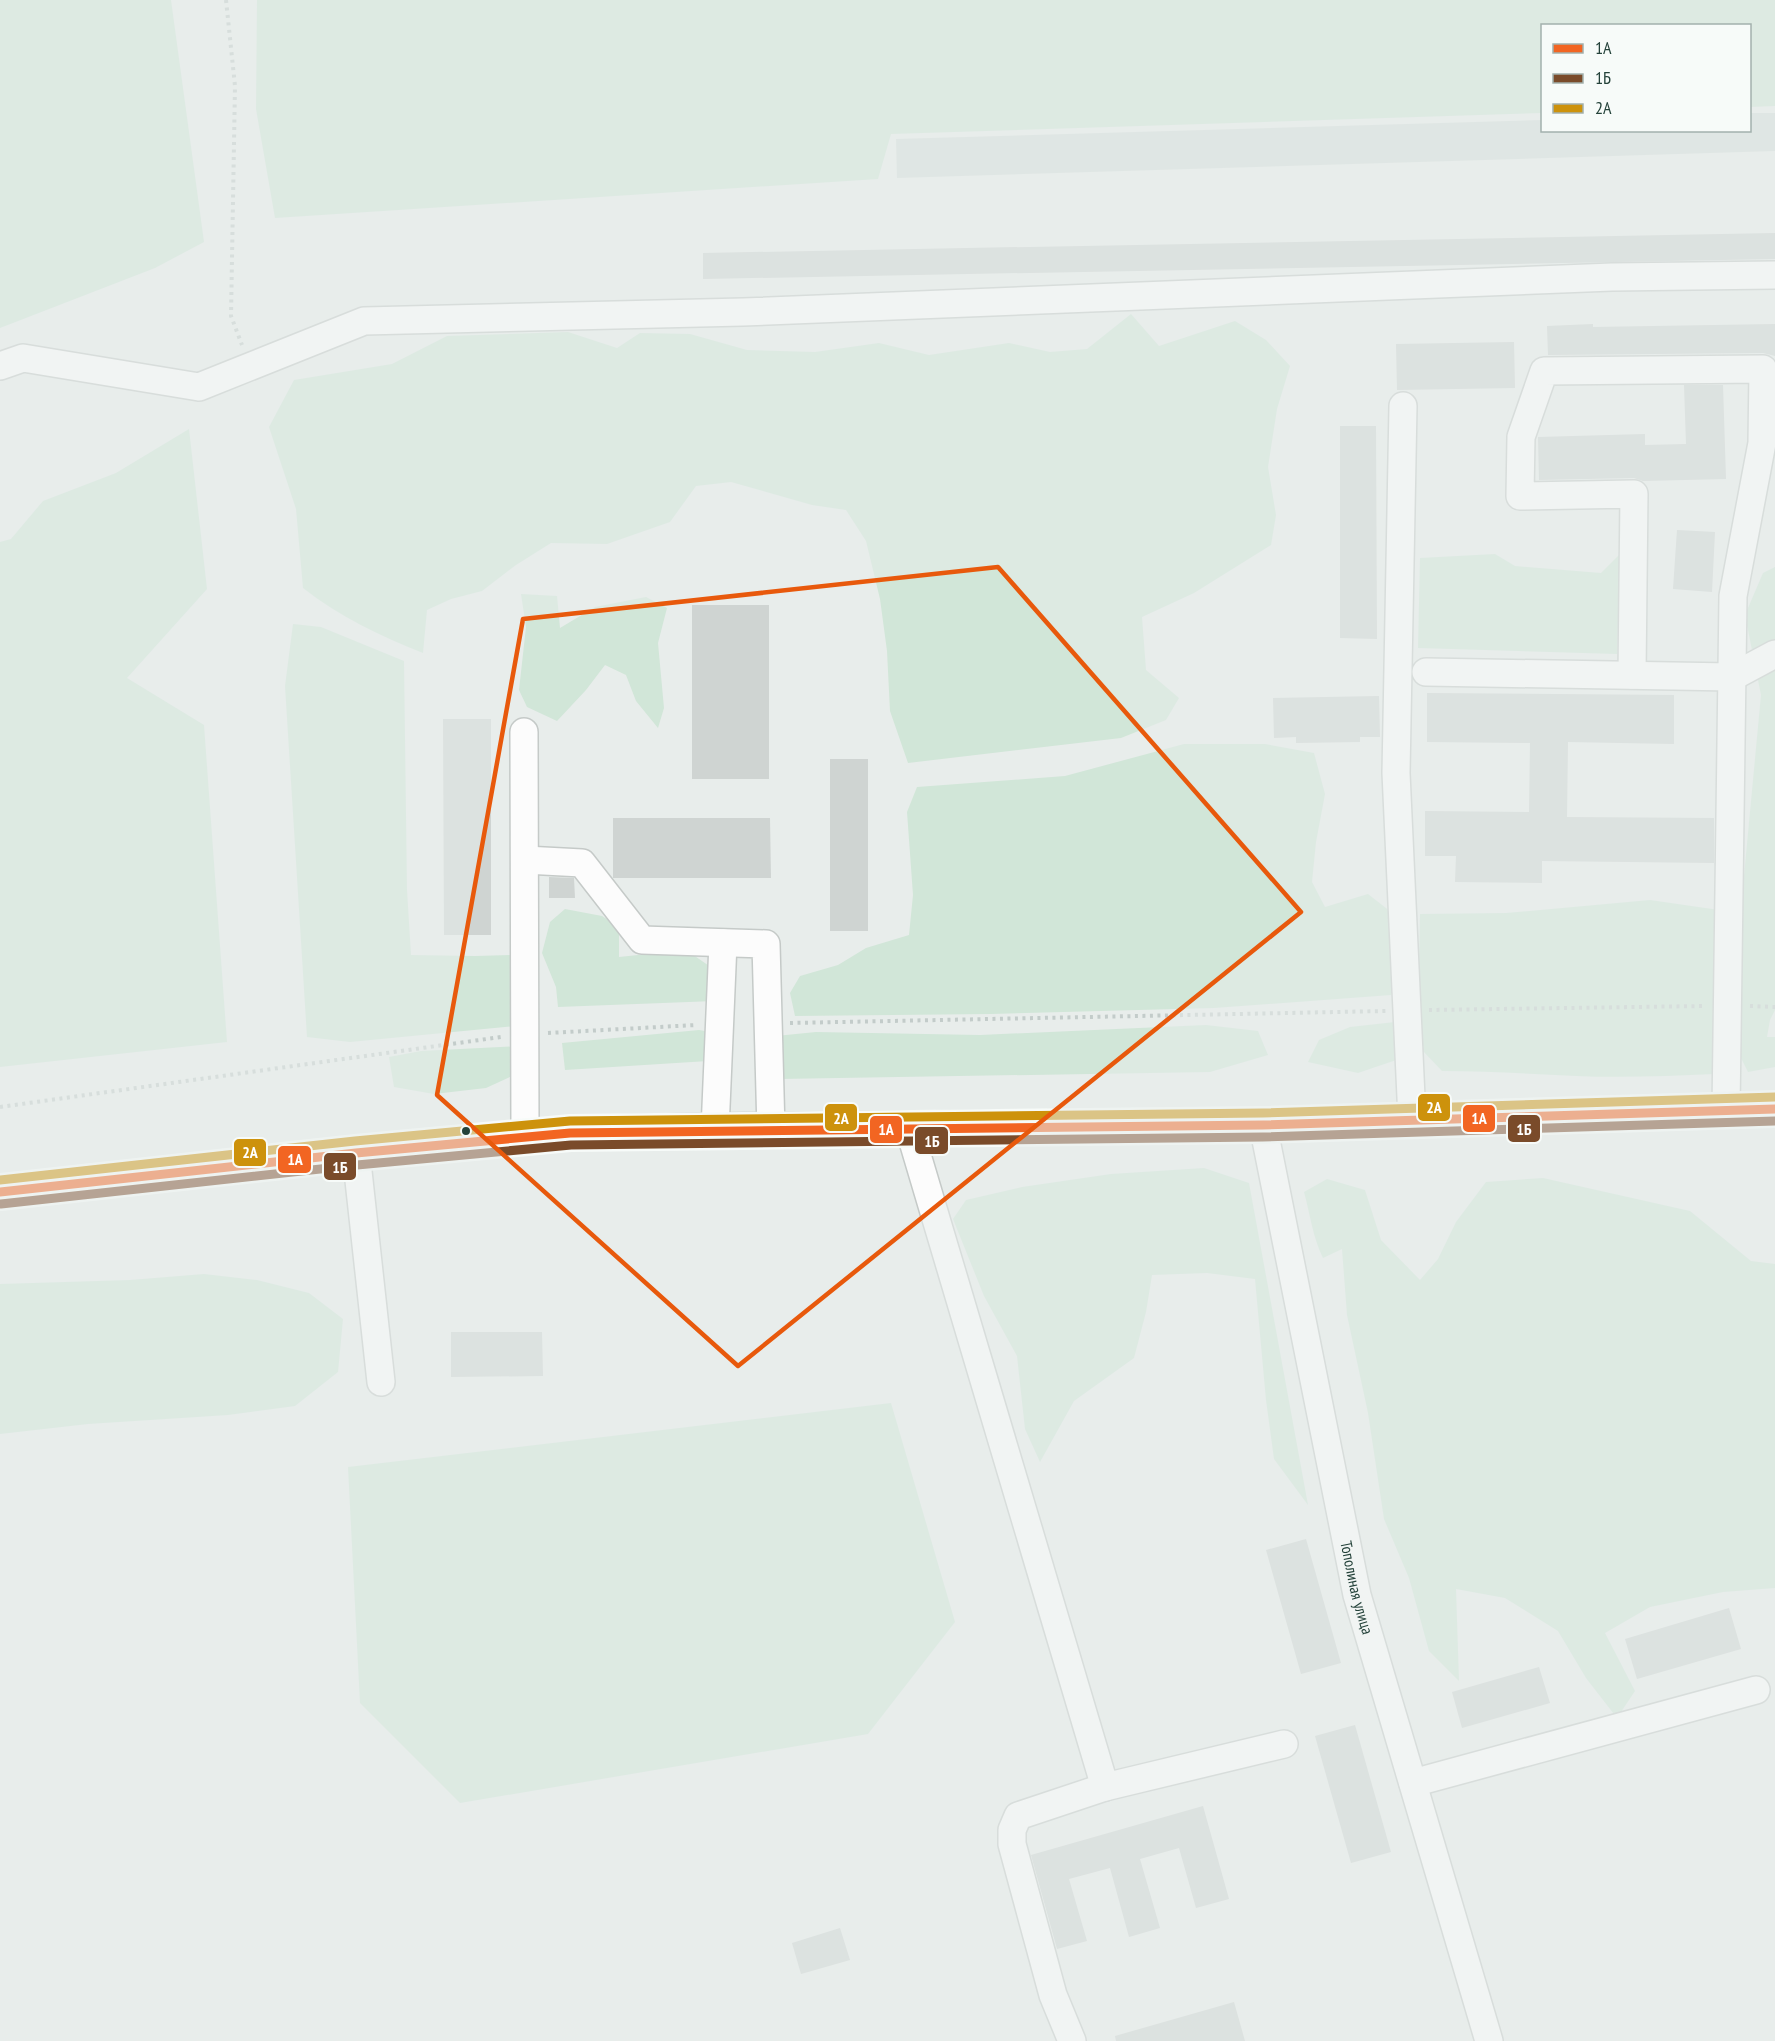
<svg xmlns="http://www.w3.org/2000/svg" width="1775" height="2041" font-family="'PT Sans Narrow',sans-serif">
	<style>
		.built { fill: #d6dedb }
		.green { fill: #d1e6d8 }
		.building { fill: #cfd4d2 }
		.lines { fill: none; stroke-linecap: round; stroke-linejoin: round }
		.minor-casing { stroke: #c5cac8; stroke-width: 30 }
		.major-casing { stroke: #c3ccc9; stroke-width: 36 }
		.path { stroke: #c3ccca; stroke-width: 4; stroke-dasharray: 3 4.5; stroke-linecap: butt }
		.minor { stroke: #fcfcfc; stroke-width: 27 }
		.major { stroke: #cfd7d5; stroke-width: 33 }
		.bus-1-casing { stroke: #f7fbf9; stroke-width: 14 }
		.bus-2-casing { stroke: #f7fbf9; stroke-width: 14 }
		.bus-3-casing { stroke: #f7fbf9; stroke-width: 14 }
		.bus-1 { stroke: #f26522; stroke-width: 9 }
		.bus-2 { stroke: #7a4b2a; stroke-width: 9 }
		.bus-3 { stroke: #cd920c; stroke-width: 9 }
		.marked { fill: none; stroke: #e8590c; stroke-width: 4.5; stroke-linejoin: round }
		.bus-dot { fill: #24423a; stroke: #f7fbf9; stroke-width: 2 }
		.labels { text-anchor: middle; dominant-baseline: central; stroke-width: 4.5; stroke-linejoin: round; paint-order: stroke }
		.street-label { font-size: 16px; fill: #24423a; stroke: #f7fbf9 }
		.line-badge { stroke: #f7fbf9; stroke-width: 2 }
		.badge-label { font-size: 16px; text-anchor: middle; font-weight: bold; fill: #fff }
	</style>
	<rect width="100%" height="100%" fill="#e8edeb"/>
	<path class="built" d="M 1750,113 L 1775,113 L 1775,151 L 897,178 L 896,139 L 1542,120 L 1542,130 L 1750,130 Z"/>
	<g class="green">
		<path d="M 0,0 L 171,0 L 204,242 L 155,268 L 0,328 Z"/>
		<path d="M 257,0 L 1775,0 L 1775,106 L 1750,107 L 1750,26 L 1542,26 L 1542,113 L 891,134 L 878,179 L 275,218 L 256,109 Z"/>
		<path d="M 1131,314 L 1159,346 L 1235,321 L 1266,340 L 1290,366 L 1277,409 L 1268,467 L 1276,515 L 1271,545 L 1194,593 L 1142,617 L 1146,670 L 1179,698 L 1166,720 L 1121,738 L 908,763 L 890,711 L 887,651 L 880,599 L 866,541 L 846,510 L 812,505 L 731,482 L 696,486 L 670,522 L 607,544 L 551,543 L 516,565 L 482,591 L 451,599 L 427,610 L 423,653 C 380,636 340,617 303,588 L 296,509 L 269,427 L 294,380 L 392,364 L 447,336 L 568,332 L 617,348 L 640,333 L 690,334 L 747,350 L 815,352 L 879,343 L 929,355 L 1009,343 L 1050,352 L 1087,349 Z"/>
		<path d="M 189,429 L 207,589 L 127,678 L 204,725 L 227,1042 L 0,1067 L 0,542 L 11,539 L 43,501 L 116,473 Z"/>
		<path d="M 1495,554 L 1515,566 L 1601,573 L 1620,554 L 1617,654 L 1418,648 L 1420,558 Z"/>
		<path d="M 1775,567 L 1775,1010 L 1770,1020 L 1767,1037 L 1775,1037 L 1775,1067 L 1748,1072 L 1740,1056 L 1739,929 L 1761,695 L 1745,615 L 1763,573 Z"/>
		<path d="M 521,594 L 557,596 L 560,628 L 595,607 L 646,597 L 667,608 L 658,643 L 664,708 L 658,728 L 636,701 L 626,675 L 605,665 L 586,690 L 557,721 L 527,707 L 519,690 L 526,627 Z"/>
		<path d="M 293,624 L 321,627 L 404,661 L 407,890 L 411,955 L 475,956 L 511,955 L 516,1026 L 350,1042 L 307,1037 L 285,686 Z"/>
		<path d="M 1184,744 L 1265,744 L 1314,753 L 1325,794 L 1316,842 L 1312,882 L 1325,907 L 1368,894 L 1391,912 L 1400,957 L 1391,995 L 1214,1008 L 991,1014 L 795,1016 L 790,993 L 800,976 L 838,965 L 866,948 L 909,935 L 913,895 L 907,812 L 917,787 L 1065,776 Z"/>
		<path d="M 1650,900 L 1719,910 L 1715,1074 C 1669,1076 1622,1078 1576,1076 C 1531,1074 1487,1071 1442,1071 L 1422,1050 L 1419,968 L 1420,914 L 1506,913 Z"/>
		<path d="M 565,909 L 602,916 L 619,927 L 619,957 L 686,950 L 715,970 L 715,1001 L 558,1007 L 556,987 L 542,953 L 550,922 Z"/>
		<path d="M 1404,1021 L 1408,1056 L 1358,1073 L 1308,1062 L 1319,1040 L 1350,1027 Z"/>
		<path d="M 1206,1025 L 1258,1031 L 1268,1055 L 1210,1072 L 779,1079 L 776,1036 L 816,1032 L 980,1035 Z"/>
		<path d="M 699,1030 L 717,1033 L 708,1061 L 565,1070 L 562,1043 Z"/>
		<path d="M 522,1046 L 512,1076 L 486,1088 L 434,1094 L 394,1087 L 389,1057 L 421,1051 Z"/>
		<path d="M 1204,1168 L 1249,1183 L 1308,1505 L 1274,1459 L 1266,1400 L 1255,1279 L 1207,1273 L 1152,1275 L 1146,1312 L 1134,1358 L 1074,1401 L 1040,1462 L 1025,1429 L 1017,1356 L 984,1296 L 953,1219 L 966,1200 L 1022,1187 L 1111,1174 Z"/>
		<path d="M 1543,1178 L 1690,1211 L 1751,1261 L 1775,1264 L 1775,1588 L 1723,1592 L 1650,1607 L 1605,1633 L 1635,1691 L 1617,1718 L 1586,1678 L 1558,1631 L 1505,1598 L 1456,1589 L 1459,1681 L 1429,1651 L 1409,1578 L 1384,1519 L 1368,1413 L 1347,1315 L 1342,1249 L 1323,1258 C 1313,1238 1310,1214 1304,1192 L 1327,1179 L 1365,1190 L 1381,1240 L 1420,1280 L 1438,1259 L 1456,1222 L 1486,1182 Z"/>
		<path d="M 204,1274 L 257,1280 L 309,1293 L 343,1319 L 338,1372 L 295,1406 L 228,1415 L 88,1424 L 0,1434 L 0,1284 L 130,1280 Z"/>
		<path d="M 891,1403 L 955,1622 L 868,1734 L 460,1803 L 360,1703 L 348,1467 Z"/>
	</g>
	<g class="building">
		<path d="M 1775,233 L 1775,259 L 703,279 L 703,253 Z"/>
		<path d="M 1593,324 L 1593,327 L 1775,324 L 1775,356 L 1763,353 L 1548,355 L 1547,326 Z"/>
		<path d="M 1514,342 L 1515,388 L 1397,390 L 1396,344 Z"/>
		<path d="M 1684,385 L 1723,385 L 1726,479 L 1643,481 L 1634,478 L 1539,480 L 1538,437 L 1645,434 L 1645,445 L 1686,444 Z"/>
		<path d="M 1340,426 L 1376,426 L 1377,639 L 1340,638 Z"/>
		<path d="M 1677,530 L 1715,532 L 1712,592 L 1673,589 Z"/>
		<rect x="692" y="605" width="77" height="174"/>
		<path d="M 1427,693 L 1674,695 L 1674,744 L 1568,742 L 1567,817 L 1714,818 L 1714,863 L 1542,861 L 1542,883 L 1455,882 L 1456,856 L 1425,856 L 1425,811 L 1529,812 L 1530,743 L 1427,742 Z"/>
		<path d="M 1379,696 L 1380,737 L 1360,737 L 1360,742 L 1296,743 L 1296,737 L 1274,738 L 1273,698 Z"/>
		<path d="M 443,719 L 491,719 L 491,935 L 444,935 Z"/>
		<rect x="830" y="759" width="38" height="172"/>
		<path d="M 613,818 L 770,818 L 771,878 L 613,878 Z"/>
		<path d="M 549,877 L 574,878 L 575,898 L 549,898 Z"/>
		<path d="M 451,1332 L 542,1332 L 543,1376 L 451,1377 Z"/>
		<path d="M 1306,1539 L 1341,1663 L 1301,1674 L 1266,1550 Z"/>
		<path d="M 1729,1608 L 1741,1649 L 1637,1679 L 1625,1639 Z"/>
		<path d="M 1539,1667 L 1550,1703 L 1462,1728 L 1452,1692 Z"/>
		<path d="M 1355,1725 L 1391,1852 L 1351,1863 L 1315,1736 Z"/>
		<path d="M 1203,1806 L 1229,1899 L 1196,1908 L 1179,1848 L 1140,1859 L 1160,1928 L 1129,1937 L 1110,1868 L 1069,1879 L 1087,1941 L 1057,1949 L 1031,1855 Z"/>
		<path d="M 840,1928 L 850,1960 L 801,1974 L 792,1943 Z"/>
		<path d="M 1234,2002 L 1245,2041 L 1116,2041 L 1115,2036 Z"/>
	</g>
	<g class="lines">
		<g class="minor-casing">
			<g id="minor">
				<path d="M 0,366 L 23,358 L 199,387 L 364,321 L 743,312 L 1612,277 L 1775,275"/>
				<path d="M 1403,406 L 1396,773 L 1412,1119"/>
				<path d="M 1426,672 L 1732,677 L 1775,654"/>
				<path d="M 1632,675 L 1634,494 L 1520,496 L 1521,437 L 1544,371 L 1763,369 L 1762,443 L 1733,596 L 1726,1110"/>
				<path d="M 524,732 L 525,1136"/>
				<path d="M 525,860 L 582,863 L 642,940 L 766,944 L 771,1130"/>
				<path id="s1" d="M 1263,1125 L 1357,1595 L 1489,2041"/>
				<path d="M 909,1128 L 1105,1787"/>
				<path d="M 715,1130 L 723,943"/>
				<path d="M 356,1153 L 381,1382"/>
				<path d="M 1413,1783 L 1756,1690"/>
				<path d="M 1072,2041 L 1053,1995 L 1012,1844 L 1012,1830 L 1018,1816 L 1105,1787 L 1284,1744"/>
			</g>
		</g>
		<g class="major-casing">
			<path id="major" d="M 0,1192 L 356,1153 L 570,1133 L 715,1130 L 1263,1125 L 1775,1109"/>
		</g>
		<g class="path">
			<path d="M 226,0 L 235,86 L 231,316 L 242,345"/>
			<path d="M 1750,1006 L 1775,1007"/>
			<path d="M 1429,1010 L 1704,1006"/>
			<path d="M 790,1023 L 1386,1011"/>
			<path d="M 548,1033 L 696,1025"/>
			<path d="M 0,1107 L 501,1037"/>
		</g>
		<use href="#minor" class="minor"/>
		<use href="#major" class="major"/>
		<g class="bus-1-casing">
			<path id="bus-1" d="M 0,1192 L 356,1153 L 570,1133 L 1263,1125 L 1775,1109"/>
		</g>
		<g class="bus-2-casing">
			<path id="bus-2" d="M 1,1204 L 357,1165 L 571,1145 L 1263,1137 L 1775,1121"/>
		</g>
		<g class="bus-3-casing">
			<path id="bus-3" d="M 0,1180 L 355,1141 L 570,1121 L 1263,1113 L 1775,1097"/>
		</g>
		<use href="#bus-1" class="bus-1"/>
		<use href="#bus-2" class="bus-2"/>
		<use href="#bus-3" class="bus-3"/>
	</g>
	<path d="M0 0H1775V2041H0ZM 998,567 L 1301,912 L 738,1366 L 437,1095 L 523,619 Z" fill="#e8edeb" fill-opacity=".55" fill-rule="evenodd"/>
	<path class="marked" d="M 998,567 L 1301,912 L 738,1366 L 437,1095 L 523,619 Z"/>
	<circle class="bus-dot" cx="466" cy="1131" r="5"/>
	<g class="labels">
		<g class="street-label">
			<text stroke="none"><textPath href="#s1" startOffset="472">Тополиная улица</textPath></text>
		</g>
	</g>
	<g class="line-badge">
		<rect x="1417" y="1093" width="34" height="29" rx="6" fill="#cd920c"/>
		<rect x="824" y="1103" width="34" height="29" rx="6" fill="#cd920c"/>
		<rect x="1462" y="1104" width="34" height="29" rx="6" fill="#f26522"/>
		<rect x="1507" y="1114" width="34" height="29" rx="6" fill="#7a4b2a"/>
		<rect x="869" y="1115" width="34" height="29" rx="6" fill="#f26522"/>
		<rect x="914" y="1126" width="35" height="29" rx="6" fill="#7a4b2a"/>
		<rect x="233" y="1138" width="34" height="29" rx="6" fill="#cd920c"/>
		<rect x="277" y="1145" width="35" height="29" rx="6" fill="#f26522"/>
		<rect x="323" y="1152" width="34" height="29" rx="6" fill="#7a4b2a"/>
	</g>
	<g class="badge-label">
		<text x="1434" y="1113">2А</text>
		<text x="841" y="1124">2А</text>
		<text x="1479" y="1124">1А</text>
		<text x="1524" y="1135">1Б</text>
		<text x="886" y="1135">1А</text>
		<text x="932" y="1147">1Б</text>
		<text x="250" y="1158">2А</text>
		<text x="295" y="1165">1А</text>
		<text x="340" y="1173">1Б</text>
	</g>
	<rect x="1541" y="24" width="210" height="108" fill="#f7fbf9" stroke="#a3b1ad" stroke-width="1.5"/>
	<rect x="1553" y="44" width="30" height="9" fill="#f26522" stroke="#a3b1ad" stroke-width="1.5"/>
	<text x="1595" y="54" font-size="18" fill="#24423a">1А</text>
	<rect x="1553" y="74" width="30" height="9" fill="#7a4b2a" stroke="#a3b1ad" stroke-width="1.5"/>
	<text x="1595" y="84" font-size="18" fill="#24423a">1Б</text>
	<rect x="1553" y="104" width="30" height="9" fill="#cd920c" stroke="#a3b1ad" stroke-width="1.5"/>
	<text x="1595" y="114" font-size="18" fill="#24423a">2А</text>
</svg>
